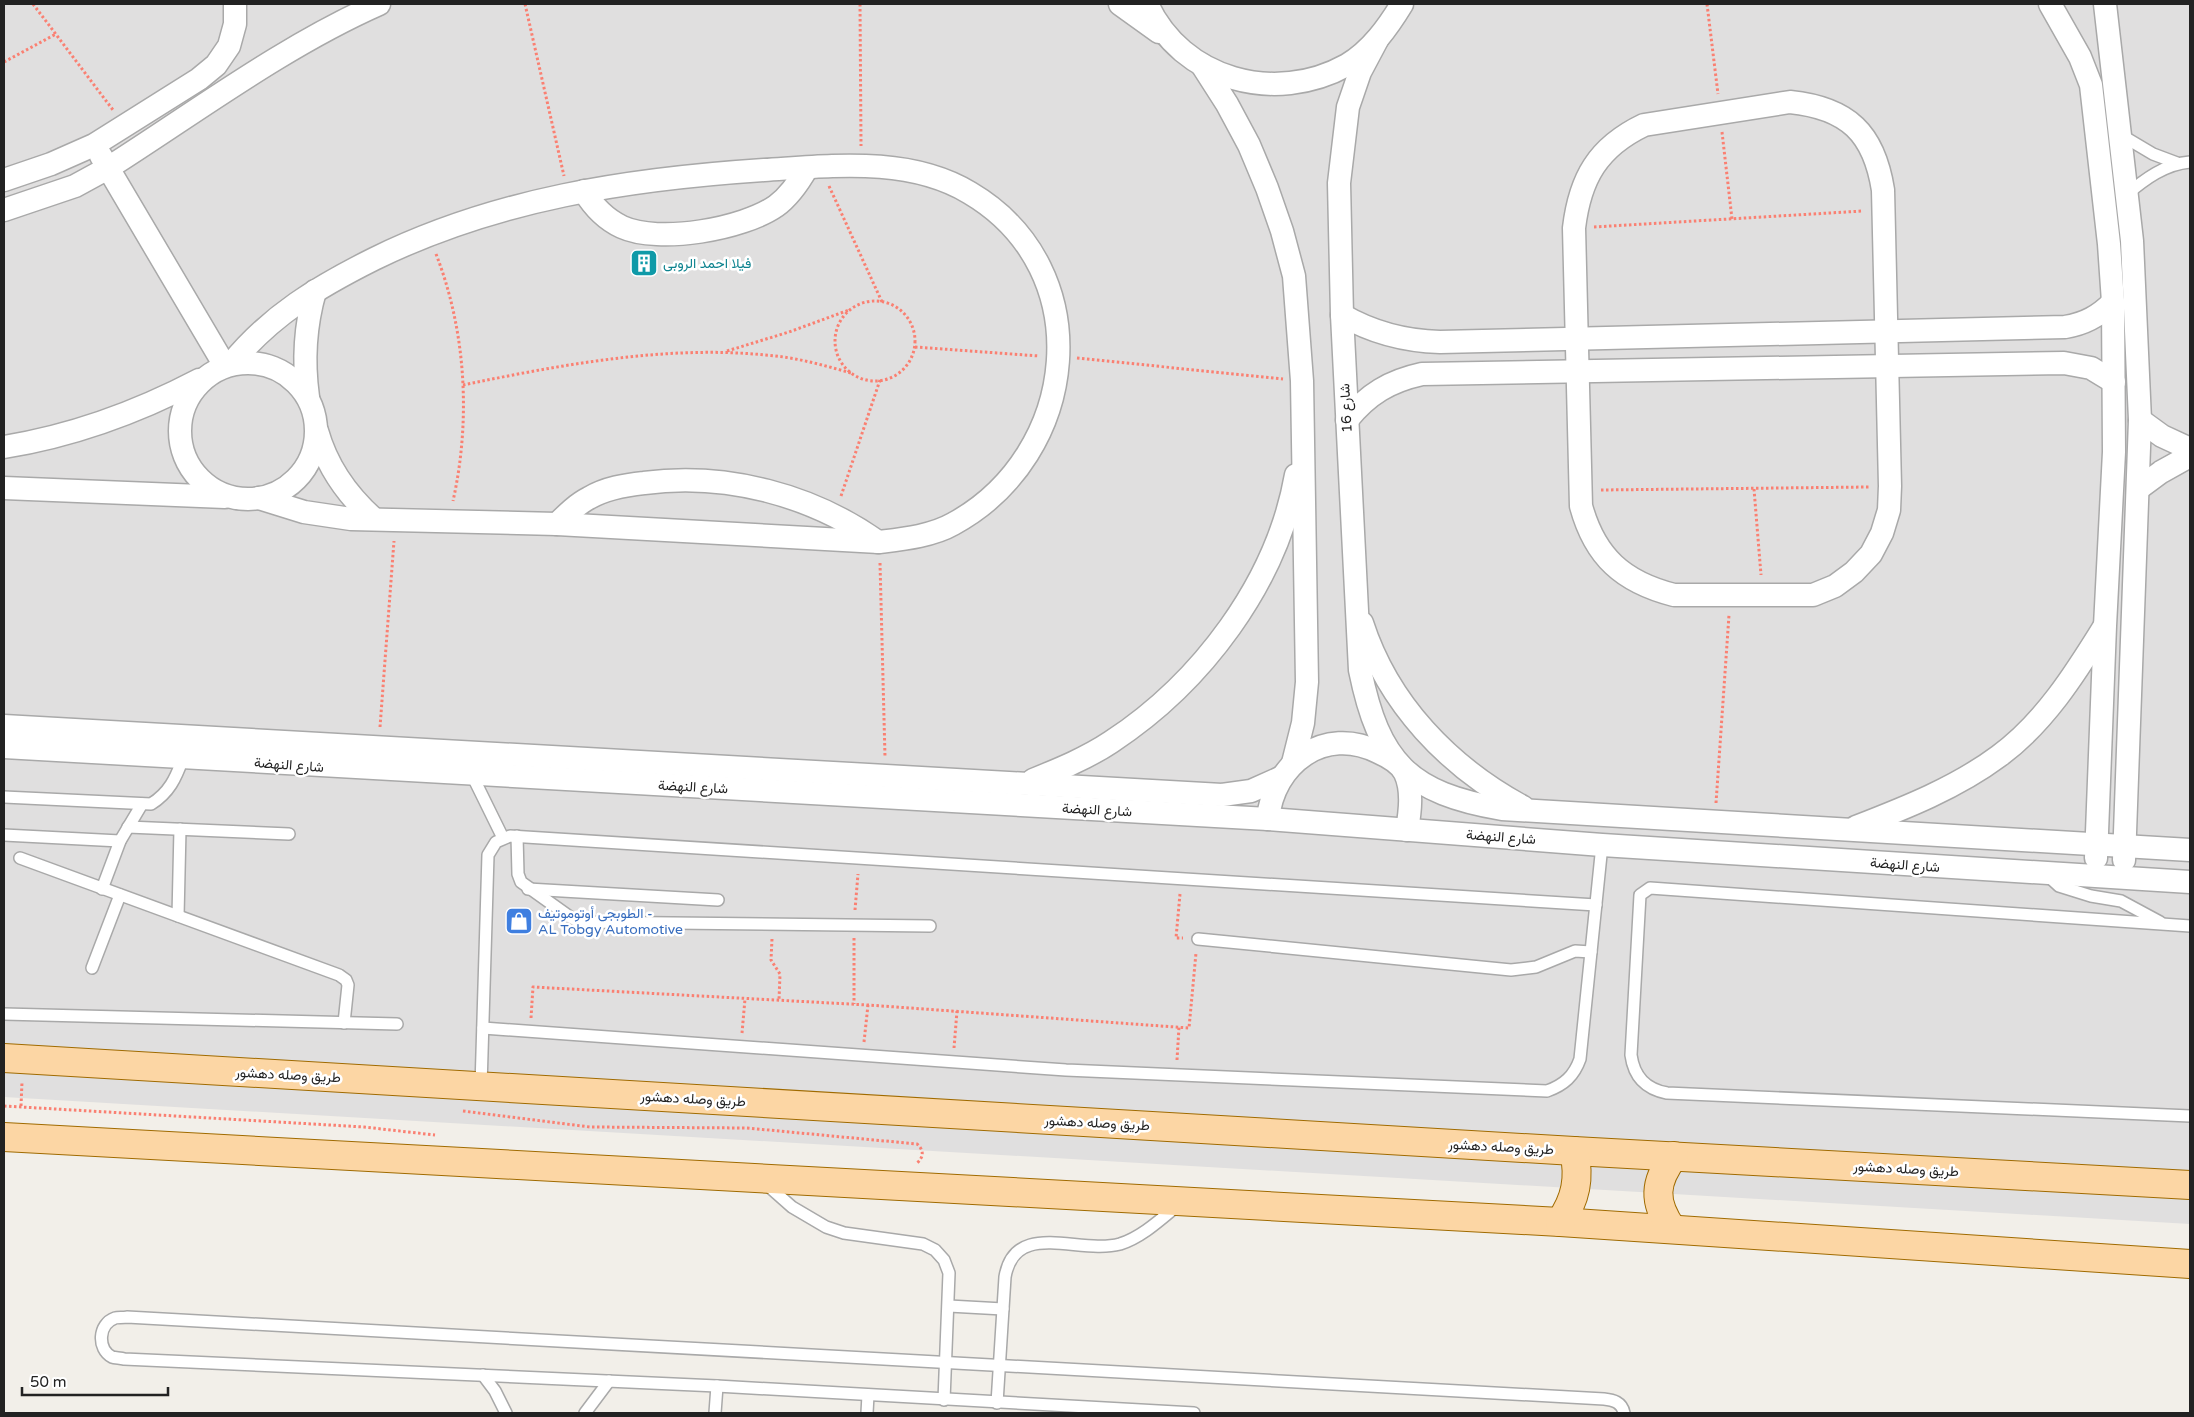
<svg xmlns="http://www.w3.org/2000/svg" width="2194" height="1417" font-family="'Varela Round',Vazirmatn,sans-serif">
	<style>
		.residential { fill: #e0dfdf }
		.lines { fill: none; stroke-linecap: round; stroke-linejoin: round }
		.service-casing { stroke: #a9a9a9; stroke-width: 14 }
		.minor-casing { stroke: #a9a9a9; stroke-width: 25 }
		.primary-casing { stroke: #a06b00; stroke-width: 30 }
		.path { stroke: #fa8072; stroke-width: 3; stroke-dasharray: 2.5 2.5; stroke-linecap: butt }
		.service { stroke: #fff; stroke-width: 11 }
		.minor { stroke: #fff; stroke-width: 22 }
		.primary { stroke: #fcd6a4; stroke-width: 28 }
		.labels { text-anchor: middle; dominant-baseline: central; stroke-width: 5; stroke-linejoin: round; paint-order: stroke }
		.culture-label { font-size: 14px; fill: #0d838f; stroke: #fff; text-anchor: start }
		.street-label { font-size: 14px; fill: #222; stroke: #fff }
		.shop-label { font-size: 14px; fill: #366cbe; stroke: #fff; text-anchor: start }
	</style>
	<rect width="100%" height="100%" fill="#f2efe9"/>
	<path class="residential" d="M 4,4 L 2190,4 L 2190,1224 L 4,1097 Z"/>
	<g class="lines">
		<g class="service-casing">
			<g id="service">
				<path d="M 2121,135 L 2153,154 L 2177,163"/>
				<path d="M 2126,195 C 2145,179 2165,164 2190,162"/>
				<path d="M 472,775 L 503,838"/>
				<path d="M 4,797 L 151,804 C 169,793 176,778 183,758"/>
				<path d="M 128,827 L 289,834"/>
				<path d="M 4,835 L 120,841"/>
				<path d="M 517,836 L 518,874 L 521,882 L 570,917 L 580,922 L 930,926"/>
				<path d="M 20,858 L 339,975 L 346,980 L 348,985 L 344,1023"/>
				<path d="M 2047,875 L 2059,886 L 2091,896 L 2121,901 L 2160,922"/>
				<path d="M 102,889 L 120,841 L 142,804"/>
				<path d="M 528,889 L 718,900"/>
				<path d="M 178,916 L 180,829"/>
				<path d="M 2190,926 L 1650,888 L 1640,895 L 1631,1055 C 1634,1077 1646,1089 1667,1093 L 2190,1116"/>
				<path d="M 1198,939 L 1511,970 L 1536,967 L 1575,951 L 1591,952"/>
				<path d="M 92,968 L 120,895"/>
				<path d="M 4,1014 L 397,1024"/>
				<path d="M 483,1028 L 1066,1070 L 1547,1091 C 1564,1085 1574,1076 1580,1059 L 1602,845"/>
				<path d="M 481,1086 L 488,855 L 496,842 L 510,836 L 1596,905"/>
				<path d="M 766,1184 L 792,1207 L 826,1227 L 844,1233 L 923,1244 L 935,1250 L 944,1260 L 949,1273 L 944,1400"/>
				<path d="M 949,1306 L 1003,1309"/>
				<path d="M 483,1375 L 495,1391 L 506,1413"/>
				<path d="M 997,1403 L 1005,1277 C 1015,1219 1079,1255 1120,1244 C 1142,1237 1161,1219 1178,1205"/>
				<path d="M 585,1413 L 609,1381"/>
				<path d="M 715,1413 L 717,1386"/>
				<path d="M 867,1413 L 868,1395"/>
				<path d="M 1194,1413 L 717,1386 L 124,1359 C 121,1358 115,1358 112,1357 C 97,1349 98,1324 115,1318 C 118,1317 123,1318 127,1317 L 1604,1399 C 1613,1400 1622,1402 1624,1413"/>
			</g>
		</g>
		<g class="minor-casing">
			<g id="minor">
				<path d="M 1120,4 L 1159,32"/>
				<path d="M 1147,4 C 1182,80 1275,105 1347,65 C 1371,51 1388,27 1402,4"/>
				<path d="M 2050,4 L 2080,57 L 2091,85 L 2109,244 L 2113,302 L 2114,452 L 2105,626 L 2096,858"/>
				<path d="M 2105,4 L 2132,241 L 2140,420 L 2124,860"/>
				<path d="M 1377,40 L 1360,72 L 1348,107 L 1339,183 L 1342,315 L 1360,670 C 1379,763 1409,793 1502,809 L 2190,850"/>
				<path d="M 1202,65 L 1227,104 L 1249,145 L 1267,188 L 1282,231 L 1294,276 L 1302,381 L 1307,682 L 1303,723 L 1293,763"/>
				<path d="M 1790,102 C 1848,108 1874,133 1883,190 L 1890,486 L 1889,510 L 1882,533 L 1871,554 L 1854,572 L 1835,586 L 1813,595 L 1674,595 C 1623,582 1595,557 1581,506 L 1574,228 C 1580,178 1598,147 1644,125 Z"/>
				<path d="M 101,156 L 225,366"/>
				<path d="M 4,180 L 51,164 L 94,145 L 199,79 L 216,65 L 229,46 L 235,24 L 235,4"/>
				<path d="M 584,191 C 593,206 605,219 622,227 C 659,244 743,229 776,206 C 790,196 799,182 807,168"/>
				<path d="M 4,210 L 75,186 L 108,168 C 196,112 284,46 379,4"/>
				<path d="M 1342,315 C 1373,333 1404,341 1440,342 L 2065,327 C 2085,324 2099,316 2113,302"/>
				<circle cx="248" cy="431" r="68"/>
				<path d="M 231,364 C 271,315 318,287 374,259 C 496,199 628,179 764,170 C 831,166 909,156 970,193 C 1100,270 1080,455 953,524 C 932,536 903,539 879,542 L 557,524 L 351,519 L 304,512 L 259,498"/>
				<path d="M 308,397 C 303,361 305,326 315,291"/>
				<path d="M 1347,420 C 1368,394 1390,381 1422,374 L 2064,363 L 2091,368 L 2114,382"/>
				<path d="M 2140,420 L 2162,436 L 2190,449"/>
				<path d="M 317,431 C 327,467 347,495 374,519"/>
				<path d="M 4,447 C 72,436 138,412 199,380"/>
				<path d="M 4,488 L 225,497"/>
				<path d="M 2138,489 L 2161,472 L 2190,456"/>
				<path d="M 557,524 C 567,514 577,504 589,498 C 606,488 625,485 644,483 C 726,472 812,495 878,542"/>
				<path d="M 1362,623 C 1388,704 1449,767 1523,807"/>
				<path d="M 4,726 L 1222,795 L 1251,791 L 1280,778"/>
				<path d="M 4,747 L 1268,819 L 1602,845 L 2190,882"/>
				<path d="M 1033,780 C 1060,769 1087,758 1111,742 C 1201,683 1277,583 1296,475"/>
				<path d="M 1268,819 C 1273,764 1324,725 1378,752 C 1387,756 1400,763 1405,773 C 1413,790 1410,812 1407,830"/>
				<path d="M 1856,827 C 1905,808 1956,788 1999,756 C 2044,723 2075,674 2104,627"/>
			</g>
		</g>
		<g class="primary-casing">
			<g id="primary">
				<path d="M 4,1058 L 1574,1151 L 2190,1185"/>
				<path d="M 4,1137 L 1560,1222 L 2190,1264"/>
				<path d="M 1560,1222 C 1576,1199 1580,1178 1574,1151"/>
				<path d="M 1672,1229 C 1653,1202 1654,1182 1674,1156"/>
			</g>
		</g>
		<g class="path">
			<path d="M 33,4 L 113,110"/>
			<path d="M 525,4 L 564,176"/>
			<path d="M 860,4 L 861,146"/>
			<path d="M 1707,4 L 1718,94"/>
			<path d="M 4,62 L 56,34"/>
			<path d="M 1722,132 L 1732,219"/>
			<path d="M 829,186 L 882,302"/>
			<path d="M 1594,227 L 1863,211"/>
			<path d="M 436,254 C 466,331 471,420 453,501"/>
			<circle cx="875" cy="341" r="40"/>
			<path d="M 915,347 L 1039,356"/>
			<path d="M 727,351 L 789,332 L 849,310"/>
			<path d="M 1077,358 L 1283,379"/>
			<path d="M 463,385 C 560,365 666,345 765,355 C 795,357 823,365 851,373"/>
			<path d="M 1754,489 L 1761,575"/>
			<path d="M 1601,490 L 1869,487"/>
			<path d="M 841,496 L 880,380"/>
			<path d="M 880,563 L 885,757"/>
			<path d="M 380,727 L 394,541"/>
			<path d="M 1716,803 L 1729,615"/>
			<path d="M 1180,894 L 1176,938 L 1183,938"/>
			<path d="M 855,910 L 858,874"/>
			<path d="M 854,938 L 854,1004"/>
			<path d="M 772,939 L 771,960 L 780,974 L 779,1000"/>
			<path d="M 531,1018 L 533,987 L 868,1005 L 1189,1028 L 1196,953"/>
			<path d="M 742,1033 L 745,999"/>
			<path d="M 864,1042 L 868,1005"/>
			<path d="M 954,1048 L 957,1011"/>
			<path d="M 1177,1060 L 1179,1027"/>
			<path d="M 4,1106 L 364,1127 L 435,1135"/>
			<path d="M 21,1106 L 22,1082"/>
			<path d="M 463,1111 L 590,1127 L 747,1128 L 917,1144 C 924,1150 924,1157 917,1163"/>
		</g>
		<use href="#service" class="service"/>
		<use href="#minor" class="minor"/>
		<use href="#primary" class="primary"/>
	</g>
	<defs>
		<g id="building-square" transform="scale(1.4375)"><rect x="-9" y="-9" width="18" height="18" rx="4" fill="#0f9aa8" stroke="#fff"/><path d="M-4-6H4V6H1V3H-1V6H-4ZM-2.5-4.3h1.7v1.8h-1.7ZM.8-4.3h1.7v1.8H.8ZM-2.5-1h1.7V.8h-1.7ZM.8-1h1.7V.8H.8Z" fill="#fff"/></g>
		<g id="shop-square" transform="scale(1.4375)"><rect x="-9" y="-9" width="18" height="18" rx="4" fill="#3f7fe0" stroke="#fff"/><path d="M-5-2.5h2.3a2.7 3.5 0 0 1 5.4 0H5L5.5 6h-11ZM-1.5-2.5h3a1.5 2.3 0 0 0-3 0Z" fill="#fff"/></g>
	</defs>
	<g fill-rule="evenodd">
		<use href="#building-square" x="644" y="263"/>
		<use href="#shop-square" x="519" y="921"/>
	</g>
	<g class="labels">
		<g class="culture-label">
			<text x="663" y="263">فيلا احمد الروبى</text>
		</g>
		<g class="street-label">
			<text transform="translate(1346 408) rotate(-93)">شارع 16</text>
			<text transform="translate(289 765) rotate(4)">شارع النهضة</text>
			<text transform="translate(693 787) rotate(3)">شارع النهضة</text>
			<text transform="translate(1097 810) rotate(3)">شارع النهضة</text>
			<text transform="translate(1501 837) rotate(4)">شارع النهضة</text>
			<text transform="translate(1905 865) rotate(4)">شارع النهضة</text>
			<text transform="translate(288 1075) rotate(3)">طريق وصله دهشور</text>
			<text transform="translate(693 1099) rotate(3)">طريق وصله دهشور</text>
			<text transform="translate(1097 1123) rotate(3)">طريق وصله دهشور</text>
			<text transform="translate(1501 1147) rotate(3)">طريق وصله دهشور</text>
			<text transform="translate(1906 1169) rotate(3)">طريق وصله دهشور</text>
		</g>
		<g class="shop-label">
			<text x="538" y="913">الطوبجى أوتوموتيف -<tspan x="538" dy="16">AL Tobgy Automotive</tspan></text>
		</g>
	</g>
	<rect width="2194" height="1417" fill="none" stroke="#222222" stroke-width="10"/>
	<path d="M22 1387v8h146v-8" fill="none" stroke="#222222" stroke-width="2.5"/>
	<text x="30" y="1387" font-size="15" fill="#222222" stroke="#ffffff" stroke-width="4" paint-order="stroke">50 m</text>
</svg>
